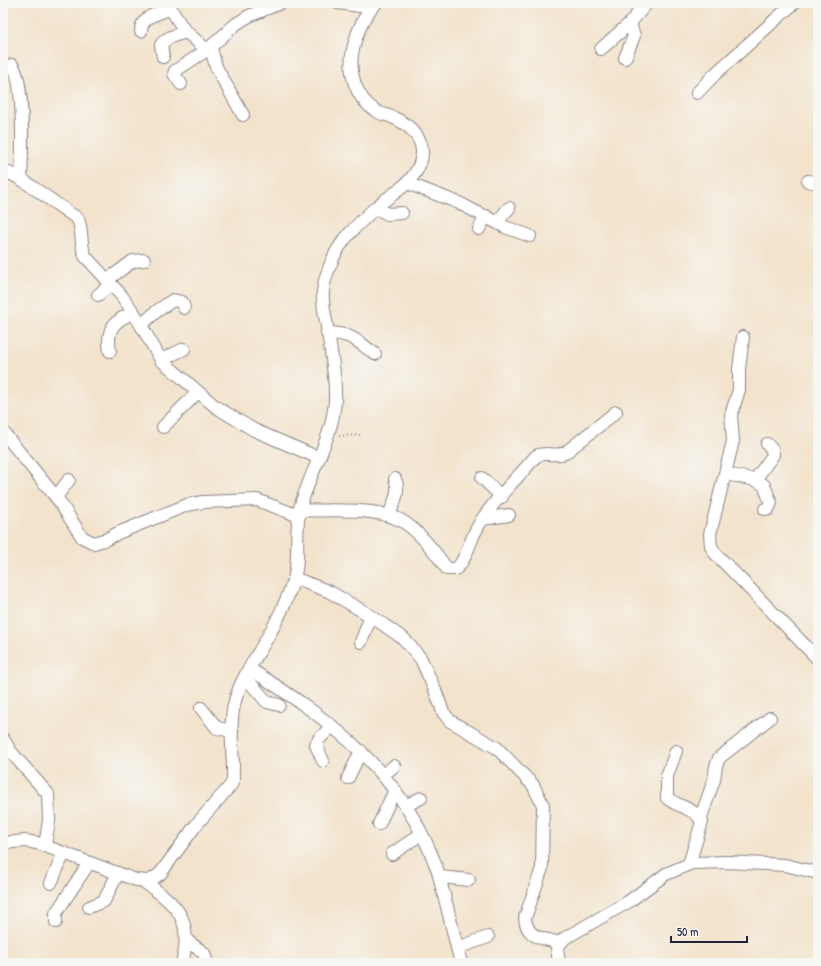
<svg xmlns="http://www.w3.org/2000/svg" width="821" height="966" font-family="'Patrick Hand',sans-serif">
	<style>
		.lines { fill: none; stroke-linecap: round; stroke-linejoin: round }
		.minor-casing { stroke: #8a8284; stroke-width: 14 }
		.path { stroke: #8a8284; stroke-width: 2; stroke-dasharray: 1 3; stroke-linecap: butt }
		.minor { stroke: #fff; stroke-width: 12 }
	</style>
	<rect width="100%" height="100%" fill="#f6f6f2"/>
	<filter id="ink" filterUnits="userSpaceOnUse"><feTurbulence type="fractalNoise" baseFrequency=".025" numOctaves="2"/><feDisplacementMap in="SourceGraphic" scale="8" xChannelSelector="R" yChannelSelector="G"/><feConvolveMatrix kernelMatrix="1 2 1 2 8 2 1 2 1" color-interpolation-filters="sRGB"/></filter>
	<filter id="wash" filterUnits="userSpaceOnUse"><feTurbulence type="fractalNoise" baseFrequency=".012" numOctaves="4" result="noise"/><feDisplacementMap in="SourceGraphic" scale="16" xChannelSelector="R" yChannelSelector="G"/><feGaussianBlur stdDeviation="0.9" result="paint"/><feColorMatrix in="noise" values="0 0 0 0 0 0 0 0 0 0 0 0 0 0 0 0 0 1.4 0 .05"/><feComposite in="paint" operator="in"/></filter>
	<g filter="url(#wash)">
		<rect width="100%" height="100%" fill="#f3e3cc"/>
	</g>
	<g filter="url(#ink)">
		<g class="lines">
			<g class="minor-casing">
				<g id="minor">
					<path d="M 167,3 L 184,30 L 207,50 L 236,24 L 249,16 L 280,3"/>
					<path d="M 338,3 L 360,6 L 376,3"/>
					<path d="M 631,3 L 642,6"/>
					<path d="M 141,31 C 141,16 158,14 171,8"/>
					<path d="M 211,48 L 216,67 L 243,115"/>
					<path d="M 601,49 L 630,23 L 647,3"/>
					<path d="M 163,57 L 161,45 C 167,36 177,35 187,32"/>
					<path d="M 625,58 L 634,36 L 630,23"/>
					<path d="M 12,65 C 25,79 22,158 21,179"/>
					<path d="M 181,84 L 174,74 L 175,71 L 207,50"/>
					<path d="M 697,93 L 715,74 L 794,3"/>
					<path d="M 3,170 L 21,179 L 78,219 C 83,231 80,244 85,256 L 121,295 L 134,313 L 161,360 L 216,407 L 254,430 L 319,458"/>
					<path d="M 808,181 L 818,183"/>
					<path d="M 407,183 L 459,203 L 505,227 L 530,236"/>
					<path d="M 375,208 L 388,214 L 402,213"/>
					<path d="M 497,222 L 509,208"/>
					<path d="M 479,229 L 486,216"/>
					<path d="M 107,280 L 133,261 L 144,260"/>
					<path d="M 98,295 L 111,284"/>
					<path d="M 141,325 L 157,311 L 173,300 L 182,302 L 184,308"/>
					<path d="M 327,333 C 351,333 357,341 375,354"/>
					<path d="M 743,337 L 739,369 L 739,390 L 731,415 L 733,441 L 710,534 L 711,546 L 714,552 L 818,659"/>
					<path d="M 110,351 C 106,330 113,320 134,313"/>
					<path d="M 161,360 L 184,349"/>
					<path d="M 163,427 L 198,392"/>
					<path d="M 3,432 L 59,501 L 82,537 L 94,543 L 107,539 L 118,533 L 187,505 L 203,502 L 257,500 L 299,516"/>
					<path d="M 726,474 L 755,480 L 764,485 L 771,503 L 768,509 L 765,509"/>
					<path d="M 482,478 L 502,497"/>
					<path d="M 755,480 L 773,455 L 773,451 L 767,444"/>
					<path d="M 56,497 L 69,480"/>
					<path d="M 300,510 C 331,512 383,505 408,525 C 424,537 436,553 447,569 L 455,569 C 464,565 471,539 476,530 C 491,502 516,480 536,456 C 545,451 556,457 565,453 L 616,412"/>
					<path d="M 389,516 C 393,504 401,491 395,479"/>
					<path d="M 482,519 L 509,515"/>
					<path d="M 294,580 L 302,581 L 330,592 L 371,616 L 404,639 L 421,659 L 435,690 L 443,712 L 450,721 L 497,748 L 533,785 L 543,805 L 542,868 L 525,918 C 527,939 543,938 560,943"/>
					<path d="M 361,642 L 371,616"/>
					<path d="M 250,669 C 332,721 403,773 437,869 C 440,877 441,886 444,895 C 450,918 455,940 461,963"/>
					<path d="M 245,677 L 267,702 L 279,705"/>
					<path d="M 201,708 L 217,728 L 232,731"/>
					<path d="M 3,739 L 11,752 L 48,794 L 49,820 L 45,846"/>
					<path d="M 676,751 L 667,776 L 667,798 C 678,807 697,809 702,822 L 689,864"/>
					<path d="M 323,761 L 316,745 L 319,739 L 332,726"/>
					<path d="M 383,775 L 394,766"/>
					<path d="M 348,778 L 361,751"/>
					<path d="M 405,806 L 421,798"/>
					<path d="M 701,817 L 714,780 L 716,766 L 719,758 L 770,718"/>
					<path d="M 379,824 L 395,790"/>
					<path d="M 3,843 L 25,841 L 37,843 L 136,880 L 149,881 L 160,874 L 196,825 L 231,785 L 233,780 C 234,754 228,726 235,701 C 241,678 256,658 267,638 C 278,620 286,602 293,582 C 301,559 294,532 300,508 C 310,471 333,438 335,400 C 336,374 330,347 326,321 C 324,311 322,301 323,291 C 324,281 328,270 332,261 C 339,242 358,224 373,210 C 390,194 414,185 421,160 C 426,142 412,126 396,119 C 390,115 382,115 376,111 C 355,98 348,72 353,49 C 357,32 363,16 376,3"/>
					<path d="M 392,854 L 421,834"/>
					<path d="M 440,877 L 469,880"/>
					<path d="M 144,882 C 177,904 194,920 182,963"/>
					<path d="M 51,883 L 64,853"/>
					<path d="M 89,907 L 104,901 L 118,873"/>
					<path d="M 56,922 L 56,913 L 89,863"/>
					<path d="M 186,940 L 204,953 L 207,963"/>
					<path d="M 457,948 L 488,937"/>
					<path d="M 559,963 L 557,947 L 565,938 L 628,902 L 666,874 L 692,863 L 727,862 L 785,865 L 818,873"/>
				</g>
			</g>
			<path class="path" d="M 339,436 L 361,435"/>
			<use href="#minor" class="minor"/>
		</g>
	</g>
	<rect width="821" height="966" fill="none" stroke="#f6f6f2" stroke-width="16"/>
	<path d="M671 936v6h76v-6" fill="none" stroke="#22223b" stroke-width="2"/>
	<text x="677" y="936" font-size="12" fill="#22223b" stroke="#f6f6f2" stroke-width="3" paint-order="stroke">50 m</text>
</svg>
